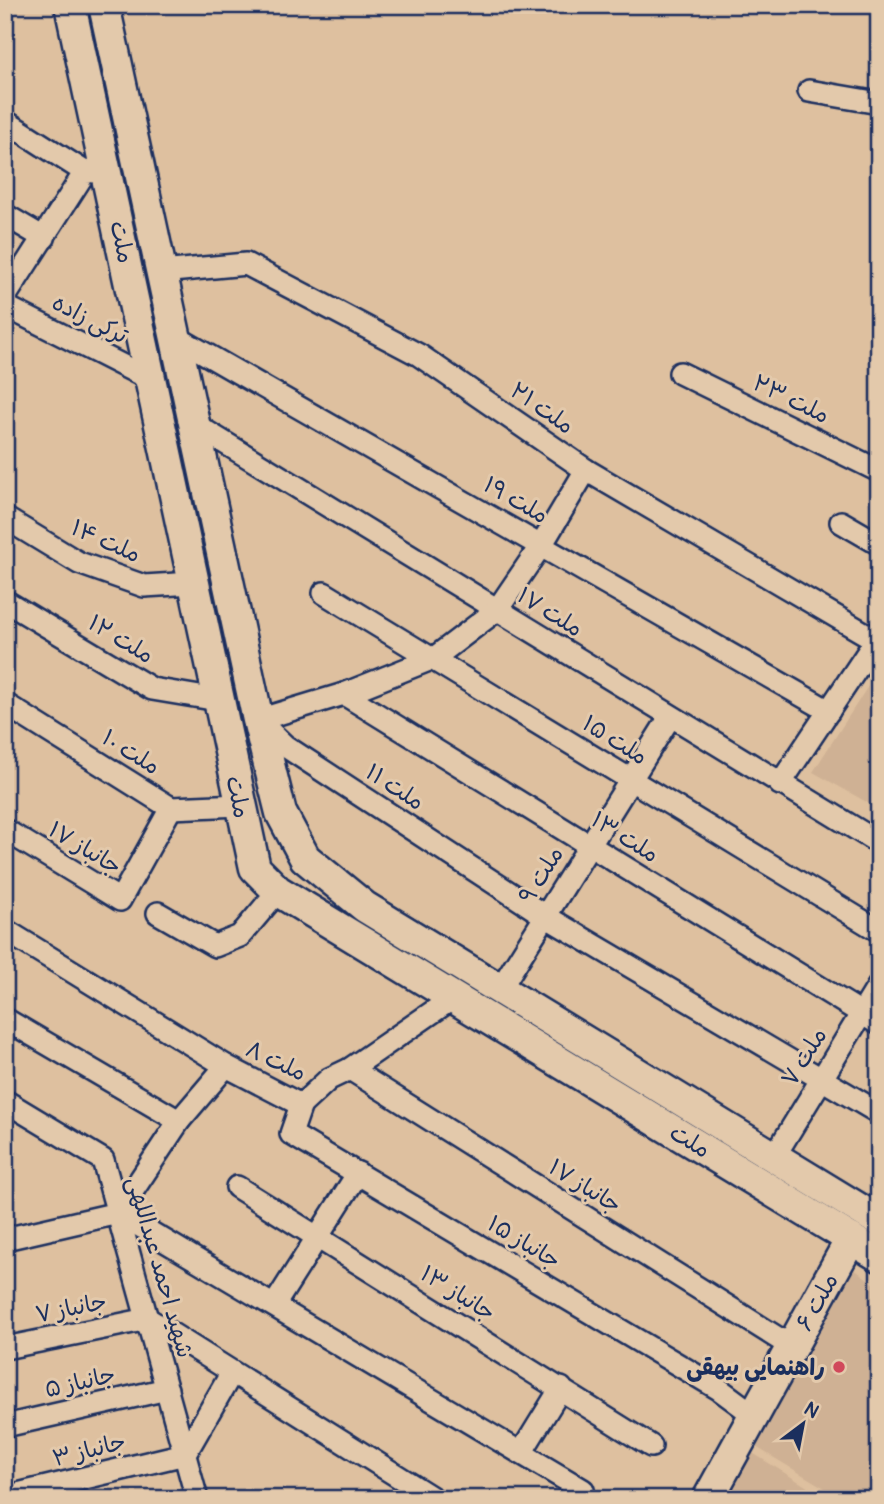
<svg xmlns="http://www.w3.org/2000/svg" width="884" height="1504" font-family="Pangolin,'Playpen Sans Arabic',sans-serif">
	<style>
		.built { fill: #cfb194 }
		.lines { fill: none; stroke-linecap: round; stroke-linejoin: round }
		.street-casing { stroke: #1b2f5e; stroke-width: 26 }
		.secondary-casing { stroke: #1b2f5e; stroke-width: 35 }
		.street { stroke: #e3c9ab; stroke-width: 21 }
		.secondary { stroke: #e3c9ab; stroke-width: 30 }
		.poi-dot { fill: #d1495b; stroke: #e3c9ab; stroke-width: 2.5 }
		.labels { text-anchor: middle; dominant-baseline: central; stroke-width: 6; stroke-linejoin: round; paint-order: stroke }
		.street-label { font-size: 23px; fill: #1b2f5e; stroke: #e3c9ab }
		.poi-label { font-size: 23px; font-weight: bold; fill: #1b2f5e; stroke: #e3c9ab; text-anchor: end }
	</style>
	<rect width="100%" height="100%" fill="#dec09f"/>
	<filter id="ink" filterUnits="userSpaceOnUse"><feTurbulence type="fractalNoise" baseFrequency=".0143" numOctaves="2"/><feDisplacementMap in="SourceGraphic" scale="14" xChannelSelector="R" yChannelSelector="G"/><feConvolveMatrix kernelMatrix="1 2 1 2 8 2 1 2 1" color-interpolation-filters="sRGB"/></filter>
	<g filter="url(#ink)">
		<g class="built">
			<path d="M 879,669 L 879,809 L 813,772 Z"/>
			<path d="M 854,1269 L 879,1287 L 879,1499 L 843,1499 L 756,1447 Z"/>
			<path d="M 746,1449 L 827,1499 L 725,1499 Z"/>
		</g>
		<g class="lines">
			<g class="street-casing">
				<g id="street">
					<path d="M 809,91 L 879,103"/>
					<path d="M 5,121 L 85,172"/>
					<path d="M 5,215 L 44,238"/>
					<path d="M 161,272 L 246,264 L 419,355 L 586,470 L 876,640 L 879,636"/>
					<path d="M 5,297 L 85,172 L 107,171"/>
					<path d="M 5,306 L 151,380"/>
					<path d="M 176,337 L 829,711"/>
					<path d="M 680,373 L 879,471"/>
					<path d="M 194,424 L 879,843"/>
					<path d="M 586,470 L 542,544 L 497,610 L 434,658 L 344,694 L 258,720 L 285,746 L 545,916 L 879,1113"/>
					<path d="M 5,518 L 79,563 L 144,586 L 193,583"/>
					<path d="M 841,522 L 879,544"/>
					<path d="M 324,593 L 879,931"/>
					<path d="M 5,601 L 152,689 L 218,700"/>
					<path d="M 344,694 L 879,1024"/>
					<path d="M 5,704 L 171,808 L 240,805"/>
					<path d="M 780,784 L 876,640"/>
					<path d="M 5,830 L 120,900 L 171,808"/>
					<path d="M 158,913 L 215,946 L 240,936 L 278,891"/>
					<path d="M 5,930 L 226,1066"/>
					<path d="M 500,989 L 670,717"/>
					<path d="M 5,1019 L 179,1121"/>
					<path d="M 350,1069 L 792,1347"/>
					<path d="M 5,1101 L 103,1160 L 197,1499"/>
					<path d="M 301,1105 L 291,1134 L 719,1389 L 754,1415"/>
					<path d="M 774,1157 L 879,985"/>
					<path d="M 237,1187 L 651,1446"/>
					<path d="M 118,1213 L 583,1490 L 578,1499"/>
					<path d="M 118,1213 L 179,1121 L 226,1066 L 301,1105 L 329,1079 L 350,1069 L 453,998"/>
					<path d="M 5,1239 L 118,1213"/>
					<path d="M 275,1304 L 358,1173"/>
					<path d="M 5,1348 L 148,1319 L 434,1499"/>
					<path d="M 5,1426 L 167,1389"/>
					<path d="M 521,1453 L 561,1388"/>
					<path d="M 5,1497 L 185,1454 L 231,1374"/>
				</g>
			</g>
			<g class="secondary-casing">
				<g id="secondary">
					<path d="M 70,5 L 255,868 L 278,891 L 879,1256"/>
					<path d="M 104,5 L 258,720 L 281,813 L 305,858 L 365,907 L 879,1221"/>
					<path d="M 708,1499 L 851,1239"/>
				</g>
			</g>
			<use href="#street" class="street"/>
			<use href="#secondary" class="secondary"/>
		</g>
	</g>
	<circle class="poi-dot" cx="839" cy="1367" r="7"/>
	<g class="labels">
		<g class="street-label">
			<text transform="translate(122 242) rotate(78)">ملت</text>
			<text transform="translate(90 319) rotate(27)">ترکی زاده</text>
			<text transform="translate(791 399) rotate(26)">ملت ۲۳</text>
			<text transform="translate(542 408) rotate(35)">ملت ۲۱</text>
			<text transform="translate(516 500) rotate(30)">ملت ۱۹</text>
			<text transform="translate(106 541) rotate(24)">ملت ۱۴</text>
			<text transform="translate(550 612) rotate(32)">ملت ۱۷</text>
			<text transform="translate(121 639) rotate(31)">ملت ۱۲</text>
			<text transform="translate(615 740) rotate(32)">ملت ۱۵</text>
			<text transform="translate(131 752) rotate(32)">ملت ۱۰</text>
			<text transform="translate(395 787) rotate(33)">ملت ۱۱</text>
			<text transform="translate(238 797) rotate(78)">ملت</text>
			<text transform="translate(625 837) rotate(32)">ملت ۱۳</text>
			<text transform="translate(85 848) rotate(31)">جانباز ۱۷</text>
			<text transform="translate(541 875) rotate(-58)">ملت ۹</text>
			<text transform="translate(804 1057) rotate(-58)">ملت ۷</text>
			<text transform="translate(276 1061) rotate(25)">ملت ۸</text>
			<text transform="translate(690 1141) rotate(31)">ملت</text>
			<text transform="translate(585 1186) rotate(32)">جانباز ۱۷</text>
			<text transform="translate(524 1242) rotate(31)">جانباز ۱۵</text>
			<text transform="translate(160 1267) rotate(74)">شهید احمد عبداللهی</text>
			<text transform="translate(458 1293) rotate(32)">جانباز ۱۳</text>
			<text transform="translate(817 1302) rotate(-61)">ملت ۶</text>
			<text transform="translate(71 1308) rotate(-11)">جانباز ۷</text>
			<text transform="translate(80 1382) rotate(-13)">جانباز ۵</text>
			<text transform="translate(89 1450) rotate(-14)">جانباز ۳</text>
		</g>
		<g class="poi-label">
			<text x="825" y="1367">راهنمایی بیهقی</text>
		</g>
	</g>
	<rect width="884" height="1504" fill="none" stroke="#e3c9ab" stroke-width="28"/>
	<rect x="14" y="14" width="856" height="1476" fill="none" stroke="#1b2f5e" stroke-width="2.5" filter="url(#ink)"/>
	<g transform="translate(803 1424) rotate(32)" stroke="#e3c9ab" stroke-width="5" paint-order="stroke">
	<path d="M0-5L12 26L0 18L-12 26Z" fill="#1b2f5e"/>
	<text y="-10" font-size="19" font-weight="bold" text-anchor="middle" fill="#1b2f5e">N</text>
	</g>
</svg>
